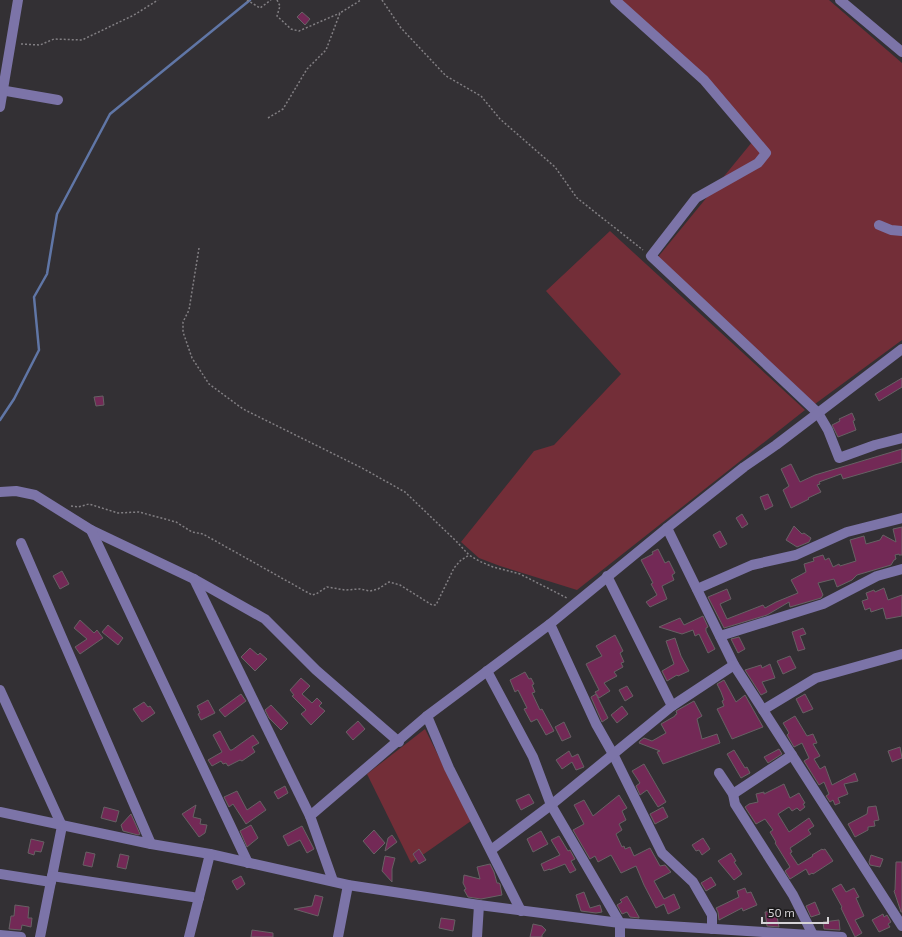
<svg xmlns="http://www.w3.org/2000/svg" width="902" height="937" font-family="'Exo 2',sans-serif">
	<style>
		.green { fill: #732e38 }
		.lines { fill: none; stroke-linecap: round; stroke-linejoin: round }
		.stream { stroke: #6076a6; stroke-width: 2.5 }
		.building { fill: #732956; stroke: #676164 }
		.path { stroke: #827f83; stroke-width: 1.5; stroke-dasharray: 2 2; stroke-linecap: butt }
		.minor { stroke: #7c74a8; stroke-width: 10 }
	</style>
	<rect width="100%" height="100%" fill="#333034"/>
	<g class="green">
		<path d="M 621,0 L 829,0 L 902,63 L 902,340 L 815,404 L 658,257 L 757,136 Z"/>
		<path d="M 610,231 L 805,410 L 577,590 L 500,566 L 479,558 L 461,542 L 534,451 L 554,445 L 621,374 L 546,291 Z"/>
		<path d="M 425,729 L 471,821 L 411,863 L 367,774 Z"/>
	</g>
	<g class="lines">
		<path class="stream" d="M 0,420 L 14,399 L 39,350 L 34,297 L 47,274 L 57,214 L 110,114 L 250,0"/>
	</g>
	<g class="building">
		<path d="M 302,12 L 310,19 L 305,25 L 297,17 Z"/>
		<path d="M 902,378 L 902,387 L 879,401 L 875,394 Z"/>
		<path d="M 103,396 L 104,405 L 96,406 L 94,397 Z"/>
		<path d="M 852,413 L 855,420 L 853,421 L 856,430 L 838,437 L 832,425 L 840,421 L 839,419 Z"/>
		<path d="M 902,449 L 902,462 L 843,479 L 841,474 L 819,482 L 820,484 L 817,485 L 821,492 L 808,498 L 809,499 L 791,508 L 783,490 L 789,486 L 781,469 L 791,464 L 800,482 L 815,475 Z"/>
		<path d="M 768,494 L 773,506 L 765,510 L 760,497 Z"/>
		<path d="M 742,514 L 748,524 L 742,528 L 736,518 Z"/>
		<path d="M 794,526 L 802,534 L 804,533 L 811,538 L 809,542 L 797,547 L 786,540 Z"/>
		<path d="M 902,527 L 902,555 L 899,555 L 899,554 L 895,555 L 896,559 L 894,560 L 891,565 L 857,575 L 852,580 L 837,587 L 834,579 L 818,583 L 823,595 L 821,598 L 790,607 L 789,602 L 767,615 L 724,628 L 708,597 L 727,589 L 731,599 L 720,604 L 727,619 L 763,605 L 765,608 L 776,602 L 798,593 L 791,580 L 806,572 L 804,564 L 814,561 L 813,558 L 823,555 L 825,560 L 829,558 L 833,567 L 839,564 L 840,566 L 856,561 L 850,540 L 864,536 L 866,544 L 880,540 L 883,535 L 896,542 L 893,529 Z"/>
		<path d="M 720,531 L 727,544 L 720,548 L 713,535 Z"/>
		<path d="M 658,549 L 665,563 L 669,561 L 675,573 L 672,575 L 674,580 L 662,586 L 667,599 L 650,607 L 646,602 L 657,595 L 651,584 L 653,583 L 641,560 L 653,554 L 652,552 Z"/>
		<path d="M 62,571 L 69,584 L 60,589 L 53,576 Z"/>
		<path d="M 884,588 L 888,600 L 902,595 L 902,616 L 886,619 L 883,608 L 871,612 L 870,608 L 865,610 L 862,601 L 868,599 L 866,593 L 874,590 L 875,592 Z"/>
		<path d="M 703,616 L 708,627 L 706,628 L 706,631 L 715,649 L 708,653 L 699,634 L 695,636 L 693,630 L 682,634 L 659,627 L 680,618 L 684,625 Z"/>
		<path d="M 80,620 L 94,633 L 97,630 L 103,638 L 80,654 L 75,647 L 87,639 L 74,628 Z"/>
		<path d="M 108,625 L 123,638 L 118,645 L 102,632 Z"/>
		<path d="M 803,628 L 806,634 L 800,636 L 805,649 L 798,651 L 792,632 Z"/>
		<path d="M 615,635 L 623,651 L 620,653 L 624,662 L 621,663 L 623,667 L 614,672 L 617,676 L 604,683 L 610,691 L 599,698 L 595,692 L 599,690 L 586,664 L 602,656 L 596,646 Z"/>
		<path d="M 739,637 L 745,649 L 738,653 L 731,639 Z"/>
		<path d="M 675,638 L 681,656 L 689,671 L 678,676 L 677,675 L 667,681 L 662,671 L 674,664 L 666,641 Z"/>
		<path d="M 250,648 L 258,655 L 260,653 L 267,659 L 255,671 L 241,657 Z"/>
		<path d="M 790,656 L 796,668 L 783,674 L 777,661 Z"/>
		<path d="M 770,664 L 775,678 L 762,682 L 767,692 L 761,695 L 745,670 L 761,665 L 762,668 Z"/>
		<path d="M 525,672 L 529,679 L 531,678 L 534,684 L 532,685 L 535,692 L 532,693 L 540,710 L 542,709 L 554,731 L 546,735 L 537,719 L 531,722 L 524,709 L 527,708 L 518,690 L 515,692 L 510,680 Z"/>
		<path d="M 301,678 L 310,686 L 302,694 L 312,703 L 317,698 L 322,703 L 319,706 L 325,711 L 311,725 L 301,714 L 306,710 L 292,696 L 294,695 L 290,690 Z"/>
		<path d="M 724,680 L 736,702 L 745,695 L 763,727 L 732,739 L 717,709 L 724,706 L 722,701 L 724,700 L 721,692 L 717,684 Z"/>
		<path d="M 627,686 L 633,696 L 625,701 L 619,690 Z"/>
		<path d="M 241,694 L 246,701 L 225,717 L 219,710 Z"/>
		<path d="M 596,694 L 608,718 L 602,722 L 591,697 Z"/>
		<path d="M 805,694 L 813,709 L 803,713 L 796,699 Z"/>
		<path d="M 208,700 L 215,713 L 201,720 L 198,714 L 200,713 L 197,706 Z"/>
		<path d="M 694,701 L 702,716 L 697,719 L 702,739 L 717,734 L 720,743 L 663,764 L 657,752 L 660,751 L 639,743 L 640,741 L 644,738 L 652,741 L 666,733 L 661,724 L 675,716 L 675,715 L 677,714 L 676,711 Z"/>
		<path d="M 144,702 L 148,707 L 150,706 L 155,713 L 142,722 L 133,709 Z"/>
		<path d="M 271,705 L 288,723 L 281,730 L 269,718 L 265,710 Z"/>
		<path d="M 622,706 L 628,714 L 617,723 L 611,715 Z"/>
		<path d="M 795,716 L 807,736 L 813,734 L 817,743 L 813,744 L 820,756 L 814,759 L 820,769 L 825,766 L 832,785 L 855,773 L 858,781 L 844,784 L 848,794 L 838,798 L 840,803 L 835,805 L 833,800 L 830,802 L 826,796 L 829,794 L 824,782 L 819,785 L 804,761 L 809,758 L 802,743 L 794,747 L 787,735 L 789,733 L 783,723 Z"/>
		<path d="M 358,721 L 365,729 L 353,740 L 346,732 Z"/>
		<path d="M 564,722 L 571,737 L 562,741 L 555,727 Z"/>
		<path d="M 220,731 L 230,750 L 232,750 L 253,735 L 259,743 L 252,747 L 255,752 L 242,761 L 240,760 L 228,766 L 226,763 L 223,764 L 221,761 L 212,766 L 208,760 L 222,752 L 213,735 Z"/>
		<path d="M 900,747 L 902,758 L 892,762 L 888,751 Z"/>
		<path d="M 779,749 L 782,754 L 768,763 L 764,757 Z"/>
		<path d="M 734,750 L 745,768 L 747,767 L 750,773 L 741,778 L 727,754 Z"/>
		<path d="M 569,751 L 572,757 L 578,754 L 584,767 L 576,770 L 572,762 L 562,769 L 556,760 Z"/>
		<path d="M 644,764 L 666,802 L 658,807 L 647,790 L 640,795 L 636,786 L 640,783 L 632,771 Z"/>
		<path d="M 784,784 L 790,798 L 799,793 L 805,803 L 803,804 L 805,807 L 800,811 L 797,808 L 792,811 L 789,807 L 778,814 L 789,832 L 809,818 L 814,826 L 808,830 L 811,834 L 790,848 L 792,852 L 790,853 L 798,865 L 813,856 L 812,855 L 822,849 L 823,850 L 825,849 L 833,861 L 813,874 L 812,873 L 809,875 L 806,869 L 790,879 L 785,871 L 790,867 L 775,843 L 776,842 L 770,832 L 773,830 L 765,819 L 756,824 L 745,807 L 749,804 L 758,802 L 756,794 L 764,792 L 764,794 Z"/>
		<path d="M 285,786 L 288,793 L 278,799 L 274,792 Z"/>
		<path d="M 237,791 L 247,810 L 260,801 L 266,810 L 246,824 L 233,804 L 229,807 L 224,797 Z"/>
		<path d="M 529,794 L 534,803 L 521,810 L 516,800 Z"/>
		<path d="M 619,795 L 627,808 L 622,811 L 626,820 L 619,824 L 622,830 L 616,834 L 622,847 L 624,846 L 625,849 L 630,847 L 634,856 L 650,848 L 660,866 L 665,865 L 671,872 L 654,881 L 664,899 L 674,894 L 680,908 L 668,914 L 664,904 L 656,908 L 644,885 L 636,866 L 621,873 L 611,855 L 598,862 L 595,856 L 590,859 L 573,830 L 584,824 L 574,805 L 584,800 L 593,816 Z"/>
		<path d="M 196,805 L 193,817 L 201,819 L 200,824 L 207,825 L 205,833 L 199,837 L 182,814 Z"/>
		<path d="M 876,806 L 879,820 L 874,821 L 875,826 L 868,827 L 868,830 L 855,837 L 848,824 L 867,814 L 868,807 Z"/>
		<path d="M 104,807 L 119,811 L 116,822 L 101,818 Z"/>
		<path d="M 663,807 L 668,817 L 655,824 L 650,814 Z"/>
		<path d="M 131,814 L 140,834 L 138,835 L 123,831 L 121,825 Z"/>
		<path d="M 251,825 L 258,838 L 247,847 L 240,831 Z"/>
		<path d="M 302,826 L 314,849 L 307,853 L 300,840 L 288,846 L 283,836 Z"/>
		<path d="M 374,830 L 385,843 L 374,854 L 363,841 Z"/>
		<path d="M 541,831 L 548,844 L 533,852 L 527,839 Z"/>
		<path d="M 392,835 L 397,842 L 385,851 L 388,838 Z"/>
		<path d="M 559,836 L 568,851 L 570,850 L 575,859 L 571,861 L 576,870 L 570,873 L 565,864 L 550,870 L 550,869 L 544,871 L 541,864 L 560,855 L 551,840 Z"/>
		<path d="M 703,838 L 710,849 L 702,855 L 699,850 L 696,851 L 692,845 Z"/>
		<path d="M 31,839 L 44,842 L 41,852 L 35,851 L 34,855 L 28,853 Z"/>
		<path d="M 419,849 L 426,860 L 419,864 L 413,854 Z"/>
		<path d="M 86,852 L 95,854 L 92,867 L 83,865 Z"/>
		<path d="M 731,853 L 736,861 L 734,862 L 742,874 L 734,880 L 718,861 Z"/>
		<path d="M 120,854 L 129,856 L 126,869 L 117,867 Z"/>
		<path d="M 871,855 L 883,859 L 880,867 L 870,865 L 869,862 Z"/>
		<path d="M 385,856 L 395,858 L 392,869 L 392,882 L 382,871 Z"/>
		<path d="M 896,862 L 902,862 L 902,912 L 901,912 L 894,891 L 895,890 Z"/>
		<path d="M 490,864 L 494,872 L 497,883 L 499,883 L 500,884 L 502,895 L 481,899 L 468,897 L 464,890 L 466,889 L 463,883 L 464,875 L 480,879 L 477,867 Z"/>
		<path d="M 241,876 L 245,884 L 237,890 L 232,881 Z"/>
		<path d="M 711,877 L 716,885 L 706,891 L 701,883 Z"/>
		<path d="M 841,884 L 846,892 L 854,888 L 859,897 L 856,898 L 864,916 L 855,920 L 862,933 L 855,937 L 841,908 L 842,907 L 832,889 Z"/>
		<path d="M 745,888 L 747,893 L 751,892 L 757,905 L 743,911 L 742,908 L 719,920 L 718,912 L 716,908 L 739,897 L 737,891 Z"/>
		<path d="M 584,892 L 590,908 L 600,905 L 602,912 L 596,913 L 581,911 L 576,895 Z"/>
		<path d="M 315,895 L 323,897 L 318,916 L 294,909 L 312,906 Z"/>
		<path d="M 627,896 L 639,917 L 639,918 L 630,917 L 627,912 L 622,914 L 617,905 L 622,902 L 620,900 Z"/>
		<path d="M 815,902 L 820,914 L 811,917 L 806,906 Z"/>
		<path d="M 15,905 L 29,907 L 28,918 L 32,918 L 31,927 L 22,925 L 21,930 L 9,929 L 11,916 L 14,916 Z"/>
		<path d="M 776,911 L 779,927 L 767,926 L 765,912 Z"/>
		<path d="M 883,914 L 884,917 L 887,915 L 891,922 L 888,924 L 890,927 L 879,932 L 872,920 Z"/>
		<path d="M 441,918 L 455,920 L 453,931 L 439,928 Z"/>
		<path d="M 839,920 L 840,930 L 824,929 L 823,922 Z"/>
		<path d="M 533,924 L 542,926 L 546,930 L 542,935 L 542,937 L 530,937 Z"/>
		<path d="M 252,930 L 273,933 L 273,937 L 251,937 Z"/>
	</g>
	<g class="lines">
		<g class="path">
			<path d="M 247,0 L 260,8 L 271,0"/>
			<path d="M 277,0 L 280,6 L 277,16 L 291,29 L 299,31 L 340,13"/>
			<path d="M 382,0 L 401,28 L 446,76 L 481,96 L 500,119 L 555,167 L 577,198 L 643,250"/>
			<path d="M 21,44 L 40,45 L 54,39 L 82,40 L 134,15 L 158,0"/>
			<path d="M 268,118 L 283,109 L 307,69 L 326,50 L 340,13 L 361,0"/>
			<path d="M 199,248 L 189,310 L 183,322 L 183,332 L 192,358 L 209,384 L 243,409 L 362,468 L 405,492 L 456,541 L 469,555 L 479,561 L 493,567 L 520,574 L 567,598"/>
			<path d="M 71,506 L 78,507 L 89,504 L 118,513 L 139,512 L 176,522 L 192,532 L 203,534 L 312,595 L 316,594 L 327,587 L 345,590 L 360,589 L 370,591 L 378,589 L 389,582 L 400,585 L 432,605 L 436,605 L 454,568 L 460,561 L 469,555"/>
		</g>
		<g class="minor">
			<path d="M 615,0 L 704,80 L 766,153 L 758,163 L 696,198 L 651,256 L 818,413 L 828,430 L 839,458 L 875,445 L 902,438"/>
			<path d="M 840,0 L 902,52"/>
			<path d="M 0,90 L 58,100"/>
			<path d="M 0,107 L 18,0"/>
			<path d="M 879,225 L 891,230 L 902,231"/>
			<path d="M 0,492 L 16,491 L 35,495 L 91,530 L 194,579 L 265,619 L 316,670 L 399,742"/>
			<path d="M 667,528 L 734,665 L 902,926"/>
			<path d="M 91,530 L 248,863"/>
			<path d="M 21,543 L 151,844"/>
			<path d="M 607,576 L 672,706"/>
			<path d="M 194,579 L 310,816"/>
			<path d="M 697,589 L 752,565 L 796,555 L 847,532 L 902,518"/>
			<path d="M 550,624 L 596,724 L 613,754 L 662,853 L 693,882 L 712,915 L 712,929"/>
			<path d="M 720,636 L 823,604 L 877,576 L 902,569"/>
			<path d="M 487,671 L 533,757 L 551,805 L 620,923 L 620,937"/>
			<path d="M 0,690 L 62,826 L 40,937"/>
			<path d="M 763,710 L 816,678 L 902,654"/>
			<path d="M 427,716 L 449,768 L 521,911"/>
			<path d="M 719,773 L 733,794 L 735,804 L 793,895 L 813,935"/>
			<path d="M 733,794 L 792,755"/>
			<path d="M 0,812 L 151,844 L 210,854 L 348,885 L 479,905 L 620,923 L 842,937"/>
			<path d="M 491,850 L 551,805 L 672,706 L 734,665"/>
			<path d="M 0,874 L 51,882"/>
			<path d="M 52,876 L 199,898"/>
			<path d="M 333,881 L 310,816 L 427,716 L 550,624 L 667,528 L 744,467 L 776,445 L 902,349"/>
			<path d="M 0,935 L 21,937"/>
			<path d="M 189,937 L 210,854"/>
			<path d="M 338,937 L 348,885"/>
			<path d="M 477,937 L 479,905"/>
		</g>
	</g>
	<path d="M762 917v6h66v-6" fill="none" stroke="#d6d4d7" stroke-width="2"/>
	<text x="768" y="917" font-size="12" fill="#d6d4d7" stroke="#1a191a" stroke-width="3" paint-order="stroke">50 m</text>
</svg>
